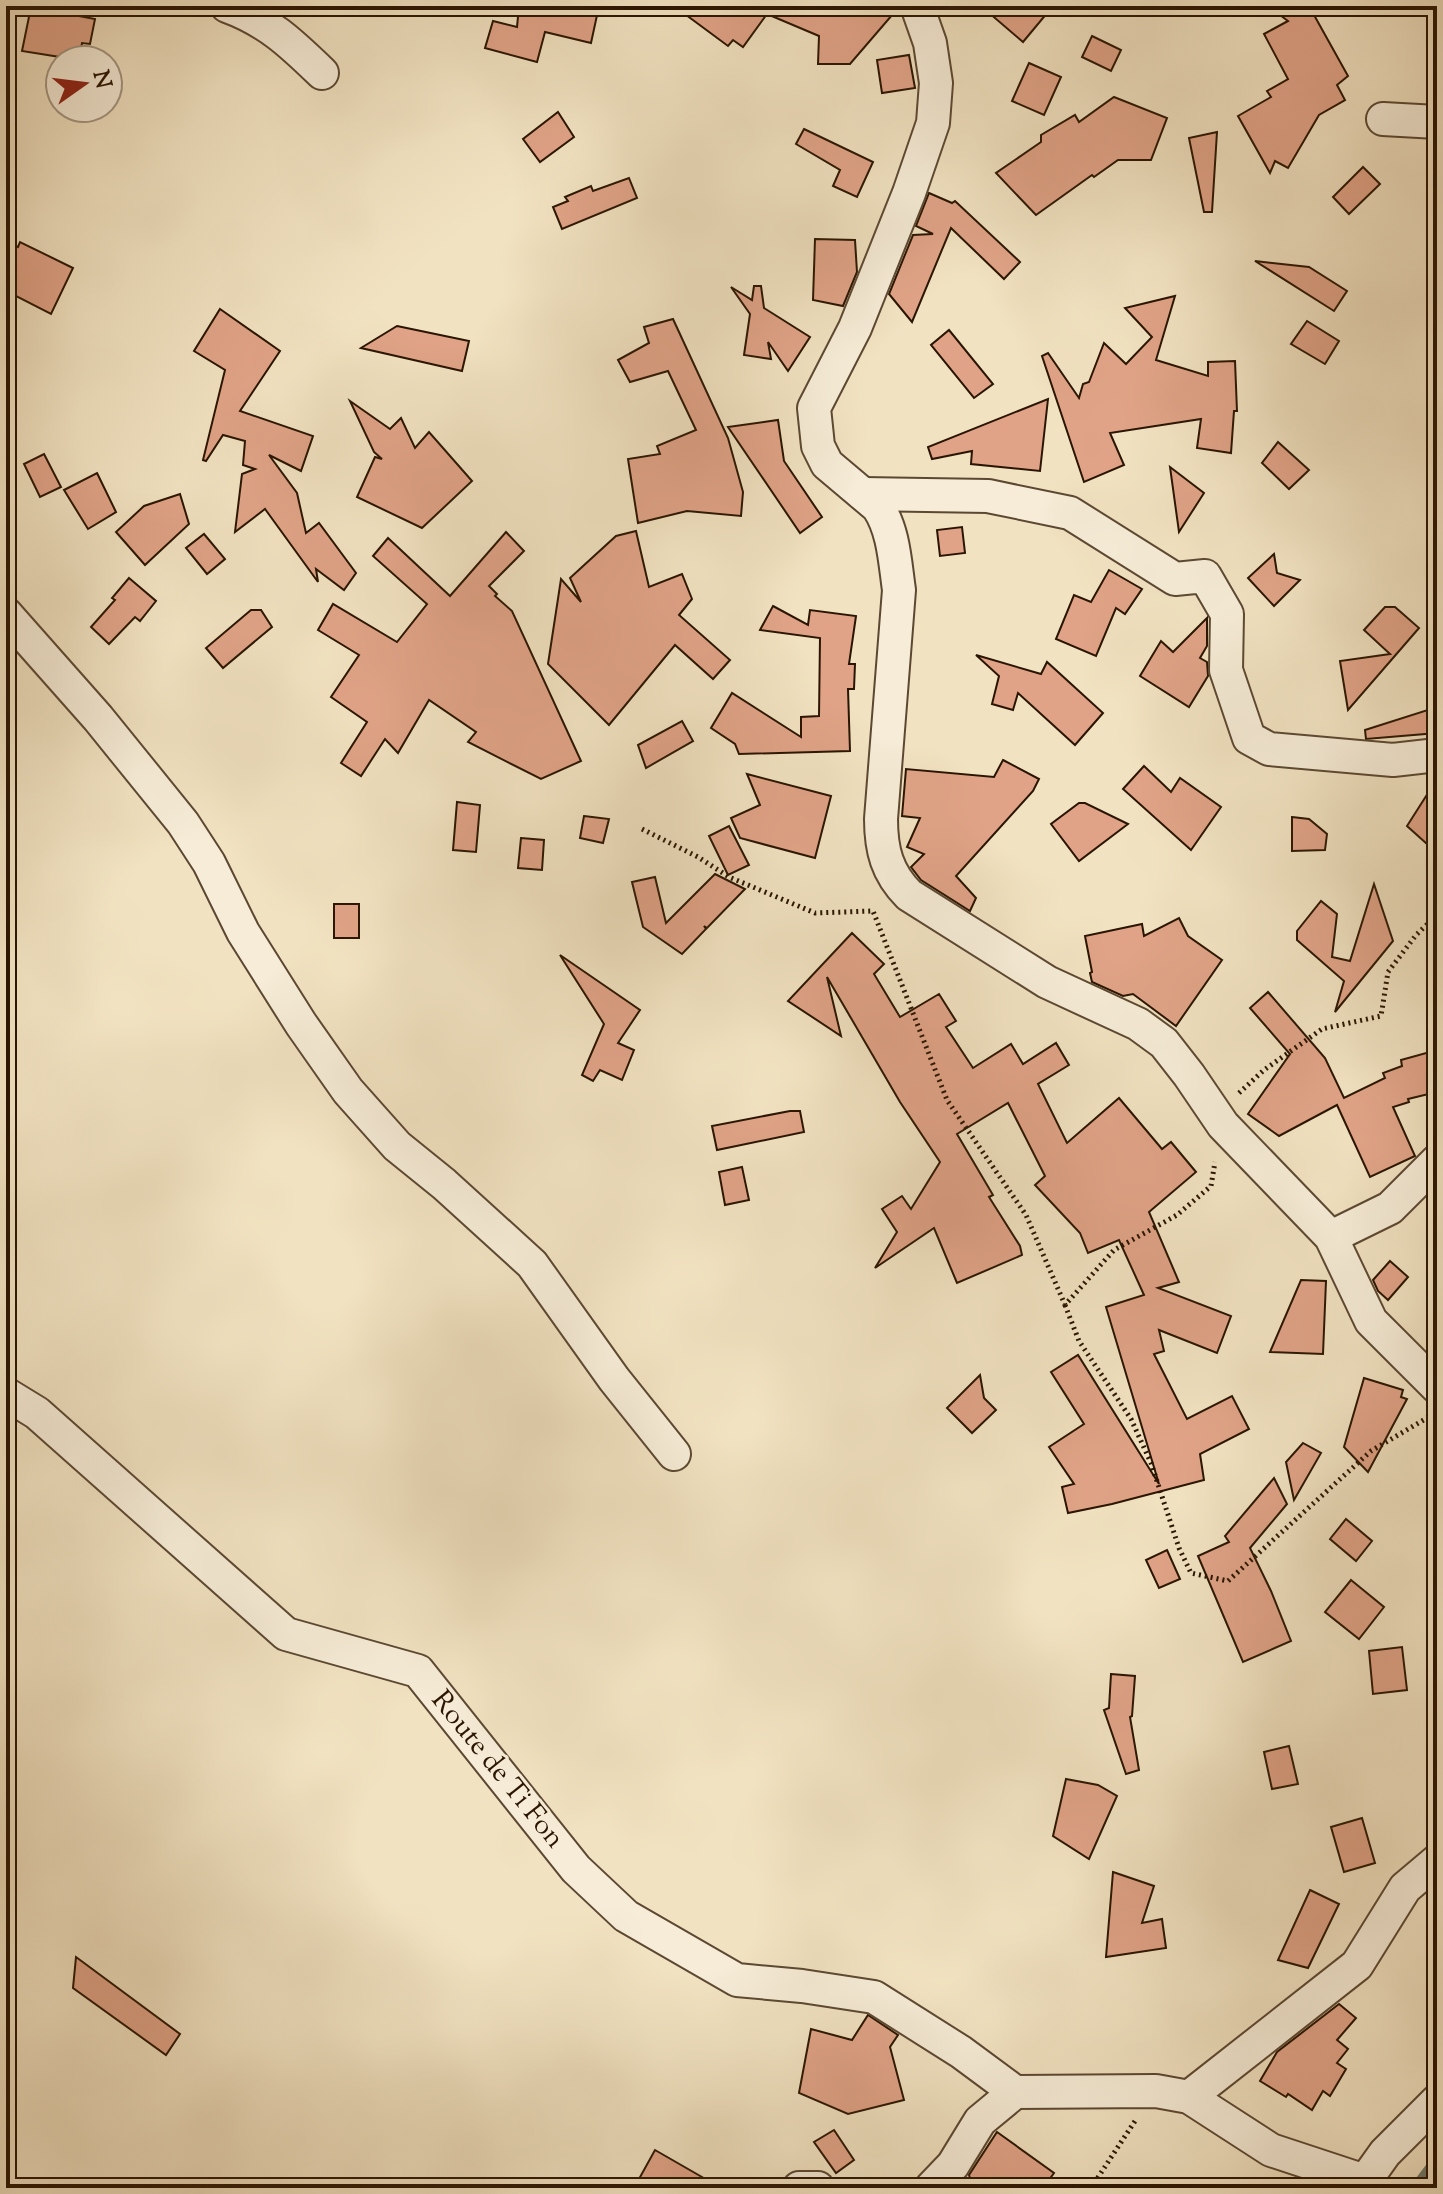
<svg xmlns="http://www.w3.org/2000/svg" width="1443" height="2194" font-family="'Sorts Mill Goudy',serif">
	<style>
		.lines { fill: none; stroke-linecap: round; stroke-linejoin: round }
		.stream { stroke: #6e7a6b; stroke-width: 9 }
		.building { fill: #e0a387; stroke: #2a1502; stroke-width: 2 }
		.street-casing { stroke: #5c4832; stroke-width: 36 }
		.path { stroke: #2a1502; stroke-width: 5; stroke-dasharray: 2 4; stroke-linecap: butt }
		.street { stroke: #f6ecd7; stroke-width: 32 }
		.labels { text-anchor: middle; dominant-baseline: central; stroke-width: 6; stroke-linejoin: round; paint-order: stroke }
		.street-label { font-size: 28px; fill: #2a1502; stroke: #f6ecd7 }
	</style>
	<rect width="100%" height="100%" fill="#f1e2c1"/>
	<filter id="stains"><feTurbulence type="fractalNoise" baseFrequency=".0025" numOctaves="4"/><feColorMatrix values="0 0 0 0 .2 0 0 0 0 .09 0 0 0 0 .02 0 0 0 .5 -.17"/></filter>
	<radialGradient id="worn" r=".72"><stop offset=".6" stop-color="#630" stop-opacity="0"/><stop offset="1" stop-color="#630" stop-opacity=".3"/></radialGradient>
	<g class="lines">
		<path class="stream" d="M 1414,2188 L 1437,2158"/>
	</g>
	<g class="building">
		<path d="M 519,6 L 599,6 L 591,43 L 545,32 L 537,62 L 485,48 L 493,21 L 517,27 Z"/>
		<path d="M 674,6 L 898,6 L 899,7 L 850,64 L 818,64 L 819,36 L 767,14 L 743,47 L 733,40 L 728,46 Z"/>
		<path d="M 981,6 L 1053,6 L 1023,42 Z"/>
		<path d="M 1268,6 L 1309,6 L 1348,76 L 1337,85 L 1345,100 L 1319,115 L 1288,168 L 1275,161 L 1270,173 L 1238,116 L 1271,97 L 1267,91 L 1288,79 L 1264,34 L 1288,21 Z"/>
		<path d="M 31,7 L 95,19 L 90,44 L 82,43 L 79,60 L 22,51 Z"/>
		<path d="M 1092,36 L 1121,50 L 1111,71 L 1082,57 Z"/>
		<path d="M 909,55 L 915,88 L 882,93 L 877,60 Z"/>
		<path d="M 1029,63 L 1061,77 L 1044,115 L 1012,101 Z"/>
		<path d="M 1114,97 L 1167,118 L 1151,160 L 1118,160 L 1094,177 L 1092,175 L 1036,215 L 996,173 L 1041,142 L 1041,135 L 1075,115 L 1079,122 Z"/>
		<path d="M 558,112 L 574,137 L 540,162 L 523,139 Z"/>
		<path d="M 804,129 L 873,162 L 857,197 L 833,186 L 840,170 L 796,144 Z"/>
		<path d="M 1217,132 L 1212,212 L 1204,212 L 1189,138 Z"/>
		<path d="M 1363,167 L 1380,184 L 1349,214 L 1333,197 Z"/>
		<path d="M 629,178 L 637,198 L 562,229 L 553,207 L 568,201 L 565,197 L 591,186 L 593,191 Z"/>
		<path d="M 929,193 L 952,203 L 955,201 L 1020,262 L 1004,279 L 951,228 L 912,322 L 889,294 L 913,235 L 933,234 L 916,226 Z"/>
		<path d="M 815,239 L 855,240 L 857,272 L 843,306 L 813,300 Z"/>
		<path d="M 6,240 L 18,247 L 20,242 L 73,268 L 51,314 L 6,291 Z"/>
		<path d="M 1255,261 L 1309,267 L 1347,291 L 1334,311 Z"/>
		<path d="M 754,286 L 761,286 L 764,308 L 810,337 L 788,371 L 768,342 L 771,359 L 744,355 L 750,314 L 731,287 L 752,300 Z"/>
		<path d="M 1175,296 L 1156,360 L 1208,376 L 1208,362 L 1235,361 L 1237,411 L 1234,411 L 1231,453 L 1197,448 L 1201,419 L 1110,433 L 1124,465 L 1084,482 L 1042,356 L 1048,353 L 1079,398 L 1083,384 L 1089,382 L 1104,343 L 1126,364 L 1152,337 L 1125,308 Z"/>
		<path d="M 220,309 L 280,351 L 240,411 L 313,436 L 301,471 L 269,455 L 297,493 L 306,533 L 319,523 L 356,573 L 344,590 L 316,569 L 318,582 L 265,509 L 235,532 L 242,474 L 255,469 L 243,465 L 245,441 L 223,435 L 206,461 L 203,460 L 225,370 L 194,351 Z"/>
		<path d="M 673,319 L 728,438 L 743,492 L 741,516 L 687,511 L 638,523 L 628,459 L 660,454 L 657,446 L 696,430 L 668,371 L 630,382 L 618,360 L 649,343 L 644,327 Z"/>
		<path d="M 1307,321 L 1339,341 L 1325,364 L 1291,344 Z"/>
		<path d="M 397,326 L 469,341 L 462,371 L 361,348 Z"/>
		<path d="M 949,330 L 993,384 L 974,398 L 931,345 Z"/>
		<path d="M 1048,399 L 1040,471 L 971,464 L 972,451 L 932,459 L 928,447 Z"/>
		<path d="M 350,401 L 390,429 L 401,418 L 415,448 L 429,432 L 472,481 L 422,528 L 357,497 L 375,457 L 382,459 L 374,452 Z"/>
		<path d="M 778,420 L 784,461 L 822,517 L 800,533 L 728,427 Z"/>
		<path d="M 1278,442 L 1309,470 L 1289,489 L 1262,463 Z"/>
		<path d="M 44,454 L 61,487 L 40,497 L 24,464 Z"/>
		<path d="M 1170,467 L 1204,493 L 1179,532 Z"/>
		<path d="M 97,473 L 116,512 L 88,529 L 64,490 Z"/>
		<path d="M 180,494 L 189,524 L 145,565 L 116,532 L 144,506 Z"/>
		<path d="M 962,527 L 965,553 L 940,556 L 937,530 Z"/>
		<path d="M 636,531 L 649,587 L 682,574 L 692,599 L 679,615 L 730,660 L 713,679 L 675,645 L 609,725 L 548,664 L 561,579 L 581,602 L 570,578 L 616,536 Z"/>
		<path d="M 506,532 L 524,551 L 489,586 L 497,594 L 495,596 L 512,611 L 581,761 L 541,779 L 468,742 L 476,732 L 429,700 L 398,753 L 385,739 L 361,776 L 341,763 L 367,722 L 331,697 L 359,655 L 318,630 L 333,604 L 397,642 L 427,604 L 373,556 L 388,538 L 450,596 Z"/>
		<path d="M 204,534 L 225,559 L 207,574 L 186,548 Z"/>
		<path d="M 1274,554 L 1277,573 L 1300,580 L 1274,606 L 1248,578 Z"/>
		<path d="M 1109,570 L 1142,589 L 1125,614 L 1116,608 L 1096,656 L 1056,639 L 1074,595 L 1091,602 Z"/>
		<path d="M 129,578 L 156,601 L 140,621 L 135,617 L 109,644 L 91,627 L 115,600 L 112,598 Z"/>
		<path d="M 773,606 L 808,625 L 810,610 L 856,616 L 849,664 L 855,664 L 854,689 L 848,689 L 850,751 L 739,754 L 735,744 L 711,728 L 732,693 L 801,737 L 801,717 L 819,716 L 820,638 L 760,630 Z"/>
		<path d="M 1385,607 L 1395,607 L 1419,628 L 1348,710 L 1340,661 L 1390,654 L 1364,630 Z"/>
		<path d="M 251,610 L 261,610 L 272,627 L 223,668 L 206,648 Z"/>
		<path d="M 1207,618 L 1207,646 L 1200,658 L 1207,662 L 1208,676 L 1189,707 L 1140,676 L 1161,641 L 1173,652 Z"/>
		<path d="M 976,655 L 1041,674 L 1047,662 L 1103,713 L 1075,745 L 1018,693 L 1013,710 L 992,704 L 999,676 Z"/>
		<path d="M 1437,707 L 1437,733 L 1366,739 L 1365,730 Z"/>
		<path d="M 682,721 L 693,741 L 646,768 L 638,745 Z"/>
		<path d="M 1003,760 L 1039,779 L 1033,791 L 956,876 L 976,898 L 970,911 L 921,880 L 911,867 L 924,854 L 907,847 L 920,818 L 902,816 L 906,769 L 994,777 Z"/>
		<path d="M 1144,766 L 1171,792 L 1180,778 L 1221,807 L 1191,850 L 1123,789 Z"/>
		<path d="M 747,774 L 831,796 L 815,858 L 740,838 L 731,818 L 760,805 Z"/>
		<path d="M 1437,779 L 1437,853 L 1407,826 Z"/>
		<path d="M 457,802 L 480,805 L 476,852 L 453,850 Z"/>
		<path d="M 1079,803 L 1085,803 L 1128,824 L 1079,861 L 1051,824 Z"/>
		<path d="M 584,816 L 609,819 L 603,843 L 580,838 Z"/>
		<path d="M 1292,817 L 1309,819 L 1327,834 L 1325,850 L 1292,851 Z"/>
		<path d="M 729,826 L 749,865 L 728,875 L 709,836 Z"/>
		<path d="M 521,838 L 544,840 L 542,870 L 518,868 Z"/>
		<path d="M 715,874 L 745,889 L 707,928 L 704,926 L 706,929 L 682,954 L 643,927 L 632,882 L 655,877 L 666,923 Z"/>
		<path d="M 1374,884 L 1393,941 L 1335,1012 L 1344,981 L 1297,940 L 1297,931 L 1321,901 L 1337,914 L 1332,957 L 1350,961 Z"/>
		<rect x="334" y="904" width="25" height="34"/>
		<path d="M 1179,918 L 1188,936 L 1222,960 L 1176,1026 L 1133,994 L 1123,996 L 1092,982 L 1090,973 L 1092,972 L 1085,936 L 1142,924 L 1144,936 Z"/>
		<path d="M 852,933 L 884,964 L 874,974 L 900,1017 L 939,994 L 956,1021 L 946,1027 L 973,1068 L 1011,1044 L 1023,1064 L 1056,1043 L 1069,1065 L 1038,1084 L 1067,1143 L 1119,1098 L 1162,1149 L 1171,1142 L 1196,1172 L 1149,1212 L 1179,1282 L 1158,1288 L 1231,1316 L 1217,1353 L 1159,1330 L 1164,1351 L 1154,1354 L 1187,1419 L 1232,1396 L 1249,1429 L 1200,1454 L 1204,1480 L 1112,1504 L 1068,1513 L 1062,1487 L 1074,1484 L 1049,1447 L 1084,1424 L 1051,1372 L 1078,1355 L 1159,1484 L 1106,1307 L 1144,1295 L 1119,1240 L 1088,1253 L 1080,1233 L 1035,1185 L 1045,1176 L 1008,1103 L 957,1134 L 993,1195 L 989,1197 L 1020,1246 L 1022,1255 L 957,1283 L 934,1228 L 875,1268 L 897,1232 L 882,1209 L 902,1196 L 911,1209 L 940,1162 L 900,1102 L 827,977 L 841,1036 L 788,1001 Z"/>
		<path d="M 560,955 L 640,1010 L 618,1043 L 634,1050 L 622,1080 L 600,1070 L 593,1081 L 582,1075 L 604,1024 Z"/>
		<path d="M 1268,992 L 1325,1058 L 1344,1098 L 1385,1078 L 1383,1073 L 1402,1066 L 1401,1060 L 1437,1050 L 1437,1092 L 1408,1099 L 1409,1102 L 1393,1107 L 1415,1156 L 1370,1177 L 1337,1105 L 1279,1136 L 1248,1114 L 1290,1054 L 1250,1008 Z"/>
		<path d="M 790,1111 L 800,1111 L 804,1132 L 717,1150 L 712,1126 Z"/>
		<path d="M 742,1167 L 749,1200 L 725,1205 L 719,1172 Z"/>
		<path d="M 1390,1261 L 1408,1277 L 1388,1300 L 1378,1291 L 1373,1280 Z"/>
		<path d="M 1301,1280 L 1326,1281 L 1323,1354 L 1270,1352 Z"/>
		<path d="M 980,1375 L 984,1398 L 996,1410 L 972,1433 L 947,1408 Z"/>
		<path d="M 1364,1378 L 1403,1390 L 1401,1397 L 1407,1399 L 1368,1472 L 1344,1447 Z"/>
		<path d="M 1303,1443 L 1321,1453 L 1294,1500 L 1286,1462 Z"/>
		<path d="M 1274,1478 L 1287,1504 L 1250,1548 L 1271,1591 L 1291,1641 L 1243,1662 L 1198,1556 L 1229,1542 L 1225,1536 Z"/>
		<path d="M 1346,1519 L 1372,1541 L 1356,1561 L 1330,1539 Z"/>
		<path d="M 1167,1550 L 1180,1579 L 1159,1588 L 1146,1560 Z"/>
		<path d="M 1351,1580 L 1384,1607 L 1359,1639 L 1325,1612 Z"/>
		<path d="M 1402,1647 L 1407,1690 L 1373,1694 L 1369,1651 Z"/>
		<path d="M 1111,1674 L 1135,1676 L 1132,1716 L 1130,1717 L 1139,1770 L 1126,1774 L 1104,1710 L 1109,1708 Z"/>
		<path d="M 1289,1746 L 1298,1784 L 1272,1789 L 1264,1752 Z"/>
		<path d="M 1066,1779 L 1098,1785 L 1117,1796 L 1089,1859 L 1053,1836 Z"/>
		<path d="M 1362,1818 L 1375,1863 L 1344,1872 L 1331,1827 Z"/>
		<path d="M 1113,1872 L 1154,1886 L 1142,1923 L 1162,1919 L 1166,1948 L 1106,1957 Z"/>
		<path d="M 1310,1890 L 1339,1904 L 1308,1968 L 1278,1960 Z"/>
		<path d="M 76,1957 L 180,2034 L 166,2055 L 73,1988 Z"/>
		<path d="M 1339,2004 L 1356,2018 L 1337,2040 L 1348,2049 L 1337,2063 L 1346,2069 L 1330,2096 L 1323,2091 L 1312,2110 L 1288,2094 L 1286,2097 L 1260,2081 L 1277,2052 Z"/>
		<path d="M 868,2015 L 898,2035 L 890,2047 L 904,2100 L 848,2114 L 799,2093 L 811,2029 L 852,2040 Z"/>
		<path d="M 834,2130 L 854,2160 L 836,2173 L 814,2142 Z"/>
		<path d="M 997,2132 L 1054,2173 L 1043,2188 L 973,2188 L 969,2175 Z"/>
		<path d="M 655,2150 L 721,2188 L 634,2188 Z"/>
	</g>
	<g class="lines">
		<g class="street-casing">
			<g id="street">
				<path d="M 227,6 C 268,21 291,43 322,73"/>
				<path d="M 917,6 L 930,43 L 936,83 L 933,123 L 909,193 L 855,328 L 814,408 L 818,446 L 827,464 L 878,507 C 894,531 895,563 899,590 L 881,819 C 881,850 887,873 909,895 L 1047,982 L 1138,1024 L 1164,1043 L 1189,1075 L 1223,1125 L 1331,1237 L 1371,1321 L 1437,1387"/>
				<path d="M 1383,119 L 1437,122"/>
				<path d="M 863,494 L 988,496 L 1070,513 L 1175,579 L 1205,576 L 1227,614 L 1226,670 L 1249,738 L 1269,749 L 1393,760 L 1437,755"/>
				<path d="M 6,614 L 98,718 L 183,823 L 209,863 L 243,932 L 301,1024 L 348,1091 L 397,1146 L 444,1184 L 532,1264 L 614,1379 L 674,1454"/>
				<path d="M 1331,1237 L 1390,1208 L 1437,1161"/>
				<path d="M 6,1394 L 37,1413 L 286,1634 L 418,1671 L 576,1869 L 626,1916 L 737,1980 L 802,1986 L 874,1997 L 961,2052 L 1015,2092"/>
				<path d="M 1189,2097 L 1357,1965 L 1405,1888 L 1437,1861"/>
				<path d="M 1365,2181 L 1385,2153 L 1437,2101"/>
				<path d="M 799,2188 L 818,2188"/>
				<path d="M 931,2188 L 953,2165 L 980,2121 L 1015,2092 L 1156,2091 L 1189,2097 L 1271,2150 L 1365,2181"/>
			</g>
		</g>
		<g class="path">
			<path d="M 642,829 L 698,857 L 729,877 L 815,913 L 873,911 L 947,1100 L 1026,1215 L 1065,1305 L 1114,1250 L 1177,1215 L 1211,1186 L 1215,1162"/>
			<path d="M 1239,1093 L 1264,1070 L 1322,1029 L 1381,1016 L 1388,972 L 1416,935 L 1437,915"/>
			<path d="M 1065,1305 L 1079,1341 L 1131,1419 L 1151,1463 L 1179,1548 L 1191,1573 L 1228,1581 L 1371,1451 L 1432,1415"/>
			<path d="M 1091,2188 L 1135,2121"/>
		</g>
		<use href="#street" class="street"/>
	</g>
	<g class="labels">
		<g class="street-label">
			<text transform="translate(497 1770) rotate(51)">Route de Ti Fon</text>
		</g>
	</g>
	<rect width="1443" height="2194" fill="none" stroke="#f1e2c1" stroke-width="32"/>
	<rect x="8" y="8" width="1427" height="2178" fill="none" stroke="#2a1502" stroke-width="4"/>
	<rect x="16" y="16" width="1411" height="2162" fill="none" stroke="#2a1502" stroke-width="2"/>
	<g transform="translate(84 84) rotate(76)"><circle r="38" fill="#f6ecd7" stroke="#a49682" stroke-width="2"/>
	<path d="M0-6L14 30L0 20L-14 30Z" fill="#8f2418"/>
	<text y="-12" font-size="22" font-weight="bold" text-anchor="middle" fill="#2a1502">N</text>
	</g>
	<rect width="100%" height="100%" filter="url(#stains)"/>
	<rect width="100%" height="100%" fill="url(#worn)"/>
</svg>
